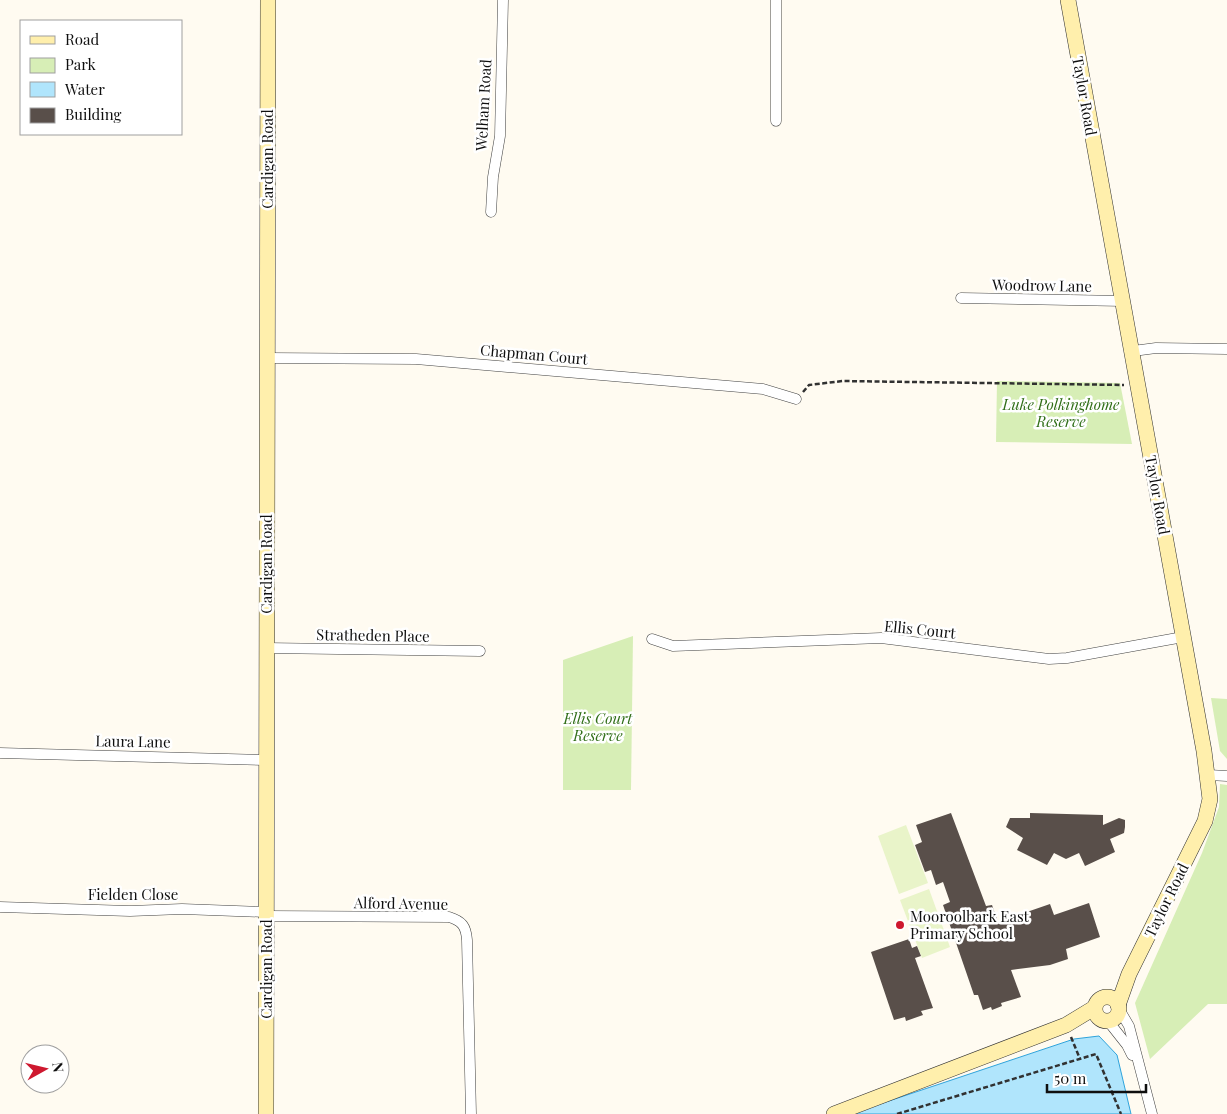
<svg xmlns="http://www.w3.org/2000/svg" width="1227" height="1114" font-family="'Playfair Display',serif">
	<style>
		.green { fill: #d7eeb6 }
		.pitch { fill: #e9f4c9 }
		.water { fill: #b0e5fc; stroke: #2fa3db }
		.building { fill: #594f4a }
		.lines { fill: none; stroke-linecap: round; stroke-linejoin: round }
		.street-casing { stroke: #424242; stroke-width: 11 }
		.secondary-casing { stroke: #313131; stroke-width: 16 }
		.path { stroke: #313131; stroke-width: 2.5; stroke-dasharray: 5 2.5; stroke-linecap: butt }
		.street { stroke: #fff; stroke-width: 10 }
		.secondary { stroke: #ffefac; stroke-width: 15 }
		.poi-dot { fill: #ce182f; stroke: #fff; stroke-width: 2 }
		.labels { text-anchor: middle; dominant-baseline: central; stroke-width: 5; stroke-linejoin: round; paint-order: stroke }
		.street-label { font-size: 15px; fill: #0f0f0f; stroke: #fff }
		.park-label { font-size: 15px; font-style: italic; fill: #306e18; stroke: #fff }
		.poi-label { font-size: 15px; fill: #0f0f0f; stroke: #fff; text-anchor: start }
	</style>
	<rect width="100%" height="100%" fill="#fffbf1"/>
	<g class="green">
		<path d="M 997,381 L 1120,383 L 1132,444 L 996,442 Z"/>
		<path d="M 633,636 L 631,790 L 563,790 L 563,660 Z"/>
		<path d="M 1211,698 L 1227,699 L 1227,759 L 1220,751 Z"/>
		<path d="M 1220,784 L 1227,785 L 1227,1004 L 1208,1004 L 1150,1059 L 1135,1003 L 1202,853 L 1219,807 Z"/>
	</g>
	<g class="pitch">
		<path d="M 906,825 L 928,883 L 899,894 L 878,836 Z"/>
		<path d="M 929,889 L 950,947 L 922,958 L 900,900 Z"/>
	</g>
	<path class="water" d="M 1099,1036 L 1117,1055 L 1131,1114 L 850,1114 L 1074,1039 Z"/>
	<g class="building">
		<path d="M 951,813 L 986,906 L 992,905 L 998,922 L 1050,904 L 1054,915 L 1089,903 L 1100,937 L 1066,949 L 1068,959 L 1050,965 L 1011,970 L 1021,997 L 1001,1003 L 1002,1006 L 992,1010 L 991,1007 L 983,1010 L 978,995 L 974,995 L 943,905 L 950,902 L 943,882 L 936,885 L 931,870 L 925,872 L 915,845 L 922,842 L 916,825 Z"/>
		<path d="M 1030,813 L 1103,815 L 1103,825 L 1119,818 L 1125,820 L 1125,827 L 1124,833 L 1110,839 L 1115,852 L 1085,866 L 1079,853 L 1066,859 L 1054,853 L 1047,865 L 1017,850 L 1023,838 L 1006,827 L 1010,818 L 1030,818 Z"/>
		<path d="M 909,939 L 912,948 L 917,946 L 921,956 L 915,958 L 933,1008 L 921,1011 L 923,1015 L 906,1021 L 905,1017 L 894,1020 L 871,952 Z"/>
	</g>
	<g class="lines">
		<g class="street-casing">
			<g id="street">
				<path d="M 776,121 L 776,0"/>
				<path d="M 491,212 L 493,177 L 500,136 L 503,0"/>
				<path d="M 961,298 L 1123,301"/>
				<path d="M 1133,351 L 1156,348 L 1227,349"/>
				<path d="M 267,358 L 416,359 L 763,389 L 796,399"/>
				<path d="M 652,639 L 673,646 L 881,638 L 1049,659 L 1067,658 L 1183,637"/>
				<path d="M 266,648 L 480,651"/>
				<path d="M 0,753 L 266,760"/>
				<path d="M 1209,775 L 1227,776"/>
				<path d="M 0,907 L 130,911 L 182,909 L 266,912"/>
				<path d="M 266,916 L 449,917 C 462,921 466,926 467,940 L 471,1114"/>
				<path d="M 1119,1009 L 1129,1026 L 1152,1114"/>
				<path d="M 1108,1021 L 1127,1045 L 1132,1055"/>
			</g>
		</g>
		<g class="secondary-casing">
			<g id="secondary">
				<path d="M 1068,0 L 1204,751 L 1210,799 L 1205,821 L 1129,974 L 1118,1005"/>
				<circle cx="1107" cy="1009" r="12"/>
				<path d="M 266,1114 L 268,0"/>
				<path d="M 834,1114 L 1066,1025 L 1094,1008"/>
			</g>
		</g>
		<g class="path">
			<path d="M 803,392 L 809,385 L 843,381 L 1124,385"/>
			<path d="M 1071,1037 L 1080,1059"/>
			<path d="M 897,1114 L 1096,1054 L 1121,1114"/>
		</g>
		<use href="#street" class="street"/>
		<use href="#secondary" class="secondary"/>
	</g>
	<circle class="poi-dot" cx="900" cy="925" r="5"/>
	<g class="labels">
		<g class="street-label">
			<text transform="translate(1085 96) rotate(80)">Taylor Road</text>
			<text transform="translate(483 105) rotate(-87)">Welham Road</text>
			<text transform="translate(267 159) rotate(-90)">Cardigan Road</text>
			<text transform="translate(1042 285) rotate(1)">Woodrow Lane</text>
			<text transform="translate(534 354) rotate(5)">Chapman Court</text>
			<text transform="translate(1158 495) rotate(80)">Taylor Road</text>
			<text transform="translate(266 564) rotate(-90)">Cardigan Road</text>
			<text transform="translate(920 629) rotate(6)">Ellis Court</text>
			<text transform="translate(373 635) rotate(1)">Stratheden Place</text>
			<text transform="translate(133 741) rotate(1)">Laura Lane</text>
			<text x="133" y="894">Fielden Close</text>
			<text transform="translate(1166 900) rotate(-64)">Taylor Road</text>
			<text transform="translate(401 903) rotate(1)">Alford Avenue</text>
			<text transform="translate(266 969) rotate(-90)">Cardigan Road</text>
		</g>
		<g class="park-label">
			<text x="1061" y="404">Luke Polkinghome<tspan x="1061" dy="17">Reserve</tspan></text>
			<text x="598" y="718">Ellis Court<tspan x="598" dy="17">Reserve</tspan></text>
		</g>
		<g class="poi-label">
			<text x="910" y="916">Mooroolbark East<tspan x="910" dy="17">Primary School</tspan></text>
		</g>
	</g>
	<rect x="20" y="20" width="162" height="115" fill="#ffffff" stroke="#9f9f9f"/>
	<rect x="30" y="36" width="25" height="8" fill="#ffefac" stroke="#9f9f9f"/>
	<text x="65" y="45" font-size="15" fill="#0f0f0f">Road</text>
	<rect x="30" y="58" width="25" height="15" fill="#d7eeb6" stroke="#9f9f9f"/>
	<text x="65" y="70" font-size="15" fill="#0f0f0f">Park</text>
	<rect x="30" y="82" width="25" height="15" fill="#b0e5fc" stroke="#9f9f9f"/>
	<text x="65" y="95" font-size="15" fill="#0f0f0f">Water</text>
	<rect x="30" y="108" width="25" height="15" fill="#594f4a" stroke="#9f9f9f"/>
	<text x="65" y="120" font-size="15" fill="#0f0f0f">Building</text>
	<g transform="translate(45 1069) rotate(82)"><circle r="24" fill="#ffffff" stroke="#9f9f9f"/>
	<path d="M0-4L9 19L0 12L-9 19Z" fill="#ce182f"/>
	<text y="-8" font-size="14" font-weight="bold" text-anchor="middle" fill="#0f0f0f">N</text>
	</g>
	<path d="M1047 1084v8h99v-8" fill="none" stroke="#0f0f0f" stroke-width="2.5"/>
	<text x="1054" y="1084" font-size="15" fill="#0f0f0f" stroke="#ffffff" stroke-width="4" paint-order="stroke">50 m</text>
</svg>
